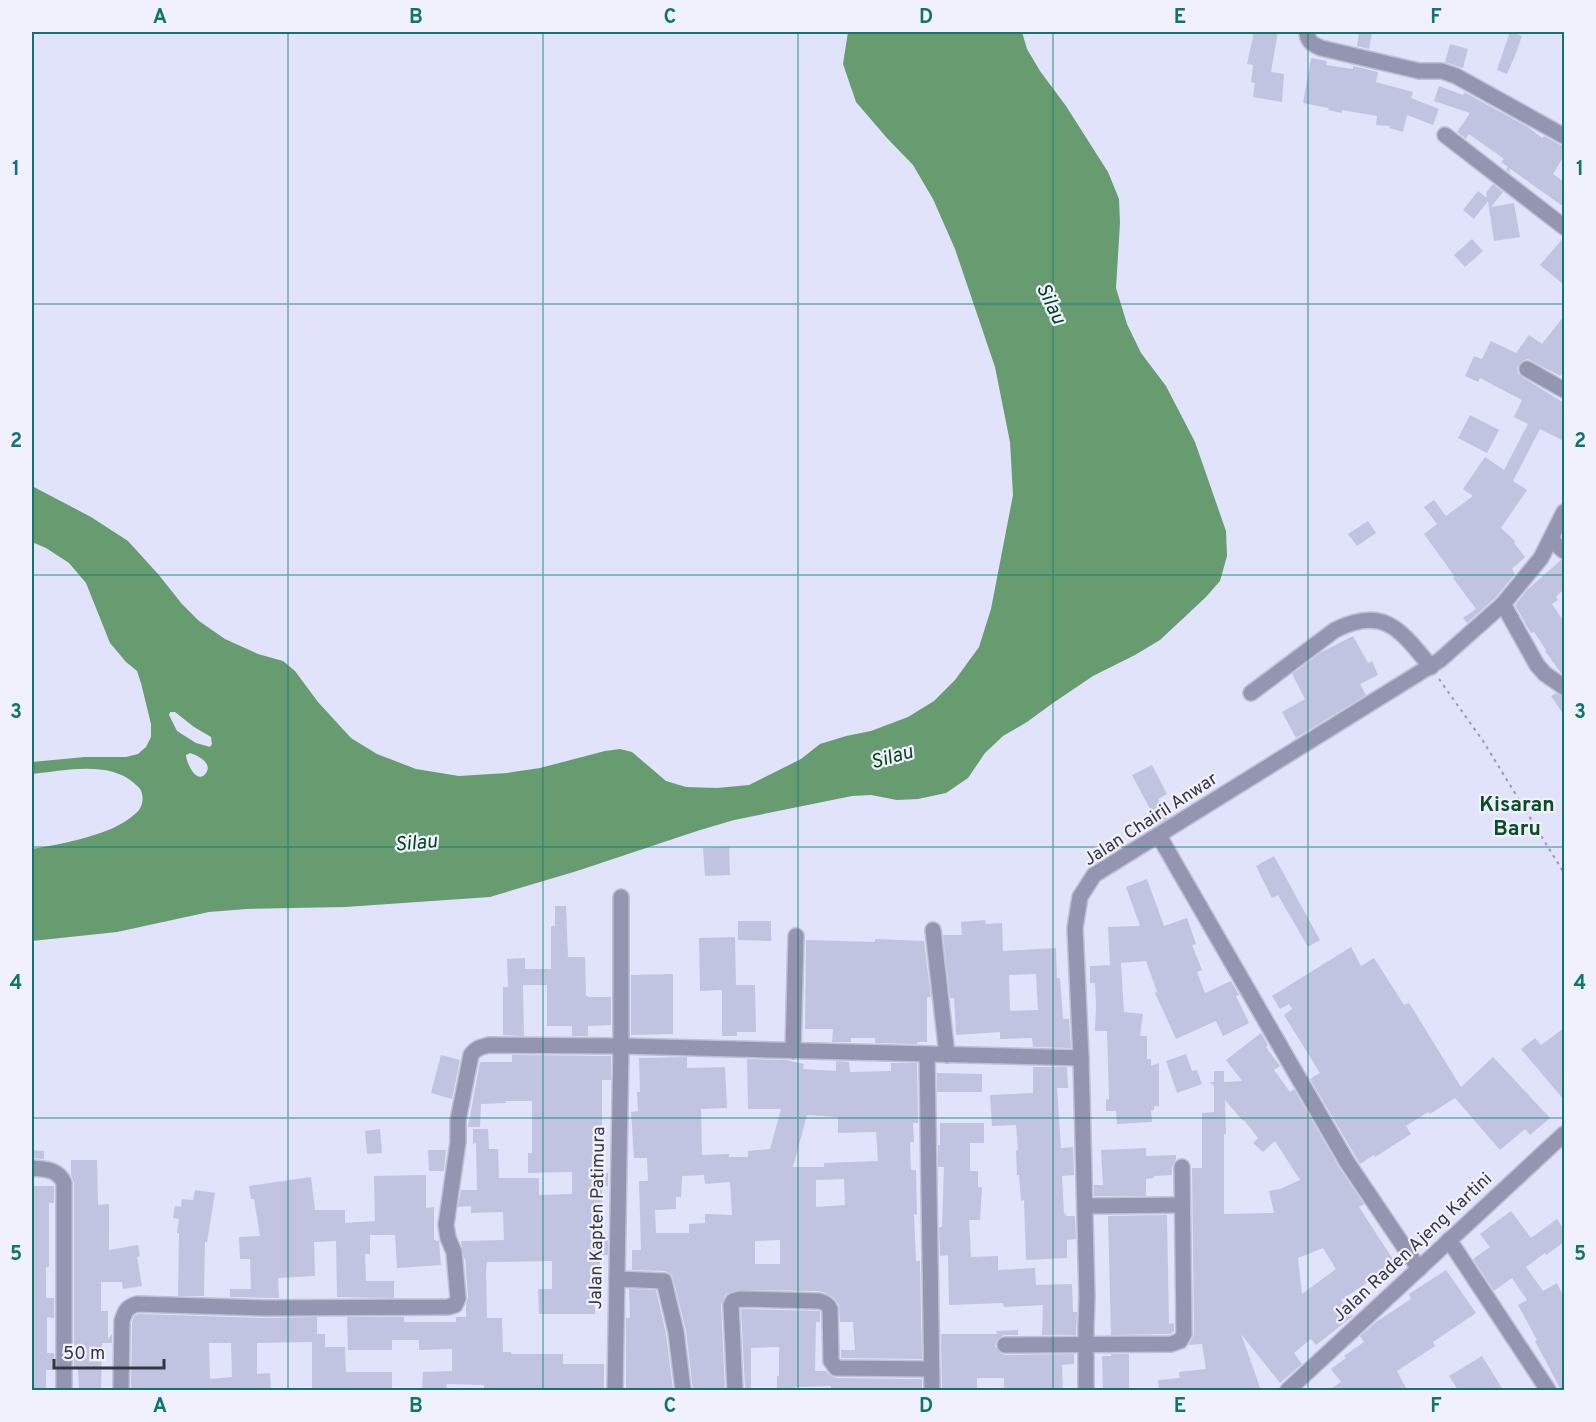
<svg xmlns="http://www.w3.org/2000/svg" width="1596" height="1422" font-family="Overpass,sans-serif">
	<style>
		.water { fill: #679c71; fill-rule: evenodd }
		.building { fill: #c1c4e0; fill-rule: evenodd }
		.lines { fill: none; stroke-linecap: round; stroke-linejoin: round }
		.minor-casing { stroke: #bfc0d6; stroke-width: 18 }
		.path { stroke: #999aad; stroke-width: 2; stroke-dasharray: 3 4.5; stroke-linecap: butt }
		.minor { stroke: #9496b1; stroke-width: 15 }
		.grid { fill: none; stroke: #0f766e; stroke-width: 1.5; stroke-opacity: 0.55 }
		.labels { text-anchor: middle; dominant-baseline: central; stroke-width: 4.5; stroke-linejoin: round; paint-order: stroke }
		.street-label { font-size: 18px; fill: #353642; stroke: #f0f1fd }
		.water-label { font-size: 20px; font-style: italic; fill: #02431a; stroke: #f0f1fd }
		.quarter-label { font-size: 21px; font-weight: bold; fill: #084f21; stroke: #f0f1fd }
		.neatline { fill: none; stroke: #0f766e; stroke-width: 2 }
		.grid-label { font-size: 20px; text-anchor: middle; font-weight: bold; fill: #0f766e }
	</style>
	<rect width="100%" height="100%" fill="#e1e3fb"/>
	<path class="water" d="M 848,32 L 1022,32 L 1027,49 L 1040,71 L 1066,106 L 1108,172 L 1119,199 L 1120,223 L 1116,288 L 1127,324 L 1141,353 L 1166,386 L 1195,442 L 1226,531 L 1227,556 L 1220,581 L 1206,597 L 1160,640 L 1135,655 L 1093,676 L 1053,703 L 1027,722 L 1003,736 L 985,753 L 968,778 L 946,793 L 918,799 L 897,800 L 871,795 L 852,796 L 734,820 L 697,831 L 577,871 L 490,897 L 345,907 L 247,909 L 209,912 L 117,932 L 32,941 L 32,849 C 61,844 113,835 135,814 C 141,810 144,801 142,794 C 141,788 138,787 134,783 C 108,760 63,771 32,774 L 32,762 L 85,757 L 126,757 L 138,754 L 146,747 L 151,737 L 151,724 L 141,683 L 137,671 L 126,662 L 110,643 L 86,583 L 69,563 L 46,548 L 32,542 L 32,486 L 91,517 L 128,541 L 158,574 L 182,604 L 199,621 L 225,639 L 258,654 L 283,661 L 295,671 L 318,702 L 351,738 L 377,754 L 416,769 L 459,776 L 507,773 L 540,768 L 605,751 L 620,749 L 632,752 L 666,781 L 686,787 L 717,788 L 749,785 L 801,759 L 820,744 L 846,736 L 871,731 L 908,717 L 934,701 L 955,680 L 979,647 L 991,609 L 1013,495 L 1010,442 L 995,367 L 955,249 L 933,199 L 913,165 L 886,137 L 856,102 L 843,64 ZM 170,712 L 175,712 L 194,727 L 211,737 L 212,744 L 210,747 L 196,743 L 177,731 L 169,715 ZM 190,753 C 197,755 213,763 206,773 C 197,786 186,762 186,755 Z"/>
	<g class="building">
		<path d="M 1254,32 L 1278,32 L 1271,72 L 1284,74 L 1282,102 L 1253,97 L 1255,83 L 1251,82 L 1253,65 L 1247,64 Z"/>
		<path d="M 1359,32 L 1372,32 L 1369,49 L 1357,46 Z"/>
		<path d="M 1510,32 L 1522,36 L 1516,53 L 1507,74 L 1497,70 Z"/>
		<path d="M 1450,44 L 1468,49 L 1463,68 L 1445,62 Z"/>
		<path d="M 1311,58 L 1327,61 L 1326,65 L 1353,69 L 1353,66 L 1378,72 L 1376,82 L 1413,92 L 1411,98 L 1439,109 L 1433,125 L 1407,115 L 1403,132 L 1389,128 L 1390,126 L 1376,125 L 1377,116 L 1342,110 L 1342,113 L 1328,110 L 1329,108 L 1303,103 Z"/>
		<path d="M 1439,86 L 1463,95 L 1464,92 L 1528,127 L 1542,138 L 1544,136 L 1564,147 L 1564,156 L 1553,174 L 1564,182 L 1564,207 L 1509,168 L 1510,173 L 1506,169 L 1508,167 L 1501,162 L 1504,159 L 1469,134 L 1466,139 L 1457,132 L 1470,113 L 1434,101 Z"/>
		<path d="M 1493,184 L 1503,192 L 1491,207 L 1514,203 L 1520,237 L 1494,241 L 1488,201 L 1474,219 L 1463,210 L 1478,191 L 1487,198 L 1486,193 Z"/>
		<path d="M 1564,237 L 1564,285 L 1540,265 Z"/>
		<path d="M 1472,239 L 1483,251 L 1465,267 L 1454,255 Z"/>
		<path d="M 1564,316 L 1564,370 L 1560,376 L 1528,359 L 1522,361 L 1517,368 L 1518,373 L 1522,377 L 1564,403 L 1564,441 L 1540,429 L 1513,481 L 1527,490 L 1501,528 L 1515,541 L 1514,543 L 1525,557 L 1512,569 L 1515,574 L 1496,597 L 1467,623 L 1463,618 L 1476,609 L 1453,578 L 1455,577 L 1424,534 L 1437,524 L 1424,507 L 1434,500 L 1446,516 L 1473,496 L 1463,489 L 1485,457 L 1504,470 L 1528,424 L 1514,417 L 1522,400 L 1480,378 L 1478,382 L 1465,376 L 1474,356 L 1482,359 L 1491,341 L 1516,353 L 1529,335 L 1542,344 Z"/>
		<path d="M 1470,415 L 1499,430 L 1487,453 L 1458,438 Z"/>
		<path d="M 1368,521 L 1376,533 L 1357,546 L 1348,534 Z"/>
		<path d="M 1561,560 L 1564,560 L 1564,589 L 1556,597 L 1558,600 L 1552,604 L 1564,622 L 1564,676 L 1561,673 L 1545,651 L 1546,650 L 1534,632 L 1531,633 L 1528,628 L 1515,605 L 1527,590 Z"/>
		<path d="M 1353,636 L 1368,663 L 1372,661 L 1378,675 L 1360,684 L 1366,695 L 1296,738 L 1282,712 L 1305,699 L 1292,674 L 1320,653 Z"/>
		<path d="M 1556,693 L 1564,697 L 1564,715 L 1551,696 Z"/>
		<path d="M 1152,765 L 1167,794 L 1158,799 L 1168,818 L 1158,824 L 1132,775 Z"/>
		<path d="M 729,847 L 730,875 L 705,876 L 703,848 Z"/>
		<path d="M 1274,856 L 1320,940 L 1308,947 L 1278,895 L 1272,898 L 1256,866 Z"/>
		<path d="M 1147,879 L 1164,926 L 1187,918 L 1196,944 L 1192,945 L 1202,970 L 1197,972 L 1205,993 L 1231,981 L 1239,995 L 1236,996 L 1249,1023 L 1223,1036 L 1216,1021 L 1176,1039 L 1155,993 L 1157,992 L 1146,961 L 1121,963 L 1124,1012 L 1143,1014 L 1140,1036 L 1147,1036 L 1147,1059 L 1151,1059 L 1151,1066 L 1159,1063 L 1159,1106 L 1154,1106 L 1154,1110 L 1151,1110 L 1152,1122 L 1117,1124 L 1116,1111 L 1106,1111 L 1106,1100 L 1109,1099 L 1107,1031 L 1095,1031 L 1096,1005 L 1095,983 L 1090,983 L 1090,966 L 1110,965 L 1108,927 L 1140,926 L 1126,887 Z"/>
		<path d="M 555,906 L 566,906 L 568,957 L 585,957 L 586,996 L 588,996 L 588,997 L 611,997 L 611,1025 L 588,1026 L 588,1036 L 572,1036 L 572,1026 L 547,1026 L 547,985 L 523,985 L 524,1036 L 503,1035 L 503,987 L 508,987 L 507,959 L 525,958 L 525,969 L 551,969 L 551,926 L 555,926 Z"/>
		<path d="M 985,920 L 986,924 L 1002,923 L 1003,951 L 1056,948 L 1057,978 L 1060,978 L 1063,1019 L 1069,1019 L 1071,1048 L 1033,1047 L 1032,1038 L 1000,1039 L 1000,1032 L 956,1035 L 954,998 L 950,998 L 943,935 L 962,935 L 961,922 ZM 1036,974 L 1038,1010 L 1010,1011 L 1009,975 Z"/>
		<path d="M 738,921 L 771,921 L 771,941 L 738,940 Z"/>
		<path d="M 735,937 L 736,985 L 755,985 L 756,1032 L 737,1032 L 737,1036 L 722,1036 L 722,990 L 700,991 L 699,938 Z"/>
		<path d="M 875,939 L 924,941 L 931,997 L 927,997 L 927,1042 L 917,1042 L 917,1044 L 875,1043 L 875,1038 L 851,1038 L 851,1042 L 832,1042 L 833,1029 L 805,1029 L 806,940 L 875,942 Z"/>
		<path d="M 1351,947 L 1361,966 L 1374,958 L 1404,1005 L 1409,1003 L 1461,1087 L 1493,1057 L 1550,1118 L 1530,1135 L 1525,1129 L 1500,1150 L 1455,1098 L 1430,1114 L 1428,1112 L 1406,1126 L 1411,1134 L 1375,1157 L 1374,1155 L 1360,1164 L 1310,1079 L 1320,1073 L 1284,1015 L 1292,1009 L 1289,1004 L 1280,1009 L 1272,996 Z"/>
		<path d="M 673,974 L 673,1034 L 631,1035 L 631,975 Z"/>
		<path d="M 1564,1028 L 1564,1100 L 1521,1049 L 1535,1038 L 1541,1045 Z"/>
		<path d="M 1261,1033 L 1268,1045 L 1266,1047 L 1280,1066 L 1274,1070 L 1290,1092 L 1294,1089 L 1339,1167 L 1364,1204 L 1359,1207 L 1396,1264 L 1341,1300 L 1353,1316 L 1316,1345 L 1311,1339 L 1294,1353 L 1302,1364 L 1280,1383 L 1241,1334 L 1261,1390 L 1159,1390 L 1158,1380 L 1180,1378 L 1179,1372 L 1206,1369 L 1202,1344 L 1189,1345 L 1194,1334 L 1192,1168 L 1202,1168 L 1202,1113 L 1214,1112 L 1214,1086 L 1210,1082 L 1214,1082 L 1214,1071 L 1224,1071 L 1224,1082 L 1242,1081 L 1226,1060 ZM 1225,1100 L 1243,1121 L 1244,1120 L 1258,1138 L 1253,1143 L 1263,1152 L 1275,1141 L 1300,1180 L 1280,1189 L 1269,1191 L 1274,1213 L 1224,1214 L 1224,1134 L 1226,1134 ZM 1323,1248 L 1336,1269 L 1302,1294 L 1298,1258 Z"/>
		<path d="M 1186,1054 L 1192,1071 L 1197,1070 L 1202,1084 L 1177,1093 L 1166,1061 Z"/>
		<path d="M 441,1055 L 460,1060 L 452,1099 L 431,1093 Z"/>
		<path d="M 512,1055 L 611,1056 L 611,1080 L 602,1080 L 602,1145 L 600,1146 L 600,1173 L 608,1173 L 608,1186 L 602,1186 L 602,1237 L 608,1236 L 608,1255 L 600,1255 L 600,1282 L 594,1282 L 595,1314 L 539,1314 L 538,1289 L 552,1289 L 552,1261 L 487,1262 L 486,1269 L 487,1318 L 502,1318 L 503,1352 L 511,1352 L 511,1354 L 563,1354 L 563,1364 L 604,1364 L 604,1390 L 484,1390 L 484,1385 L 447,1384 L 446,1390 L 422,1390 L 423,1372 L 452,1371 L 452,1349 L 419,1350 L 419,1340 L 392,1340 L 392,1350 L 348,1350 L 347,1317 L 404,1317 L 404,1322 L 456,1322 L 456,1317 L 466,1317 L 466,1304 L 468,1297 L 465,1258 L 464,1259 L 461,1241 L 504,1240 L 503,1212 L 471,1213 L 471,1206 L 458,1207 L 461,1190 L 477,1190 L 476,1143 L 473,1144 L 473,1129 L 488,1129 L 489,1149 L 498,1149 L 499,1178 L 539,1178 L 539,1195 L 572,1194 L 572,1172 L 528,1173 L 528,1153 L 532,1153 L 532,1101 L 506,1101 L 506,1103 L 481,1104 L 480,1127 L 468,1127 L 480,1062 L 512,1062 Z"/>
		<path d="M 687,1057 L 687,1068 L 725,1067 L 727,1108 L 701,1109 L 702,1155 L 729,1154 L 729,1157 L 748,1157 L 748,1151 L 770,1149 L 781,1109 L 748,1109 L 747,1059 L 786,1060 L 804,1064 L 803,1069 L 836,1071 L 836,1061 L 849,1062 L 850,1072 L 891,1071 L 891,1063 L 917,1063 L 918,1123 L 913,1123 L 914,1142 L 910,1142 L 911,1170 L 916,1170 L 917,1214 L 914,1215 L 916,1261 L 920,1261 L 922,1359 L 841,1358 L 841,1350 L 855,1350 L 853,1322 L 840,1322 L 839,1305 L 834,1298 L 826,1293 L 819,1291 L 738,1290 L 726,1294 L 721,1305 L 725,1390 L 693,1390 L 686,1331 L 673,1278 L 671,1274 L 665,1271 L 632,1270 L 632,1250 L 641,1250 L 639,1181 L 648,1181 L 647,1158 L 634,1158 L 631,1112 L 638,1111 L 637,1092 L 640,1092 L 639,1058 ZM 807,1115 L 838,1117 L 838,1133 L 876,1132 L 878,1161 L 824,1163 L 824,1167 L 793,1167 ZM 704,1175 L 705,1184 L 730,1182 L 732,1215 L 705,1214 L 705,1223 L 689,1224 L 689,1233 L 656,1233 L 655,1210 L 676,1209 L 676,1197 L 681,1197 L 682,1176 ZM 844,1179 L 845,1205 L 816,1207 L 816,1180 ZM 780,1240 L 780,1264 L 755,1264 L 755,1241 Z"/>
		<path d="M 1033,1067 L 1067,1067 L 1068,1088 L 1057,1088 L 1061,1148 L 1073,1147 L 1074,1175 L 1062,1176 L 1064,1214 L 1065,1213 L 1066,1216 L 1075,1216 L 1076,1239 L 1067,1240 L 1067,1258 L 1026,1260 L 1024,1200 L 1021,1201 L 1019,1175 L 1017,1175 L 1016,1150 L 1018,1150 L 1016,1125 L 992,1126 L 990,1095 L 1033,1093 Z"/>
		<path d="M 937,1073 L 982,1074 L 982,1092 L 937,1092 Z"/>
		<path d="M 940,1123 L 984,1123 L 984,1143 L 970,1143 L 970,1171 L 978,1171 L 978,1187 L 982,1187 L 980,1220 L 969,1220 L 971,1257 L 998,1256 L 998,1270 L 1035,1268 L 1036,1285 L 1072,1284 L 1073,1312 L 1077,1312 L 1076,1335 L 1042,1335 L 1043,1305 L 1004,1307 L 1003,1303 L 949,1305 L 948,1255 L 940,1256 L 939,1227 L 942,1227 L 944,1167 L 938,1167 L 938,1145 L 940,1145 Z"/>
		<path d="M 380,1129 L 382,1153 L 367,1154 L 365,1131 Z"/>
		<path d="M 1146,1148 L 1146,1156 L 1176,1155 L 1176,1159 L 1172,1167 L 1172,1175 L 1154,1176 L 1154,1178 L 1146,1179 L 1146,1196 L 1094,1196 L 1094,1185 L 1103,1185 L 1101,1150 Z"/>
		<path d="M 32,1150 L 44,1151 L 44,1159 L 32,1158 Z"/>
		<path d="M 428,1150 L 446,1150 L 444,1171 L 429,1171 Z"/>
		<path d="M 71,1160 L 97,1160 L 98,1205 L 109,1204 L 109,1250 L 138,1245 L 140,1256 L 137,1257 L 142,1286 L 123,1289 L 122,1282 L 101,1282 L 101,1311 L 108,1311 L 108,1339 L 112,1334 L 112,1343 L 102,1343 L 101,1390 L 79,1390 L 78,1369 L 74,1369 L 74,1183 L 71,1175 Z"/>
		<path d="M 426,1175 L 426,1208 L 434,1207 L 434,1240 L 439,1241 L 441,1265 L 397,1268 L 395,1235 L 370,1235 L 370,1254 L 365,1254 L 366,1281 L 394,1281 L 394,1298 L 337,1297 L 336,1241 L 314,1242 L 315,1276 L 278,1278 L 279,1298 L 230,1297 L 230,1289 L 251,1289 L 250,1259 L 240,1259 L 239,1237 L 260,1236 L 254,1199 L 251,1199 L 249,1186 L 311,1177 L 315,1210 L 345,1210 L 345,1223 L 375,1221 L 374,1176 Z"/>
		<path d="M 32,1186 L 54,1186 L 54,1203 L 49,1203 L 49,1267 L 46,1267 L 46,1298 L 54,1298 L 54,1318 L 47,1317 L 47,1353 L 54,1353 L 54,1370 L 46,1370 L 46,1390 L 32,1390 Z"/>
		<path d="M 195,1190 L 215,1193 L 207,1242 L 205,1242 L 204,1296 L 178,1296 L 179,1233 L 177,1233 L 179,1219 L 173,1218 L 175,1206 L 181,1207 L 182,1199 L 193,1200 Z"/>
		<path d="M 1511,1211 L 1531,1238 L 1557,1219 L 1564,1230 L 1564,1242 L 1546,1255 L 1545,1253 L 1526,1267 L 1543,1291 L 1557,1283 L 1564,1298 L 1564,1390 L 1561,1390 L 1535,1341 L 1537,1340 L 1518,1305 L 1527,1300 L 1512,1278 L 1494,1291 L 1473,1259 L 1490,1247 L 1480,1234 Z"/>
		<path d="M 1167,1215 L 1169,1324 L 1174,1323 L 1174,1331 L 1170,1334 L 1111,1335 L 1108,1216 Z"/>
		<path d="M 1446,1270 L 1476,1313 L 1433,1342 L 1435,1346 L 1397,1371 L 1407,1390 L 1329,1390 L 1341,1382 L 1331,1369 L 1346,1358 L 1344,1356 L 1364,1342 L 1360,1336 L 1376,1322 L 1411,1299 L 1409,1294 Z"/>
		<path d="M 629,1289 L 656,1290 L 666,1334 L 673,1390 L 626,1390 L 626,1318 L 630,1318 Z"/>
		<path d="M 741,1309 L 820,1311 L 820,1322 L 816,1322 L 815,1371 L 826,1371 L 831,1376 L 836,1378 L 922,1379 L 922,1390 L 831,1390 L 831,1386 L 795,1387 L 795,1390 L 777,1390 L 777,1376 L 779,1376 L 779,1347 L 751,1348 L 751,1388 L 745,1388 Z"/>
		<path d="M 138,1314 L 265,1318 L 317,1317 L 317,1334 L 325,1334 L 325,1347 L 345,1347 L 346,1372 L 392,1372 L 392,1390 L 312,1390 L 312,1342 L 257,1343 L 257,1374 L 270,1373 L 271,1390 L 131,1390 L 132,1323 L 134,1316 ZM 209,1343 L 231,1343 L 232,1377 L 210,1379 Z"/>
		<path d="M 1018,1330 L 1018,1335 L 1004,1335 L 997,1340 L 995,1346 L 1000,1353 L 1005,1355 L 1074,1354 L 1074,1364 L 1062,1365 L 1063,1390 L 1004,1390 L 1004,1378 L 977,1378 L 977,1390 L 942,1390 L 941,1334 L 997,1334 L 996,1331 Z"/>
		<path d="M 1111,1354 L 1129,1354 L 1129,1390 L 1103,1390 L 1102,1356 L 1111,1356 Z"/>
		<path d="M 1482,1356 L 1503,1390 L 1458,1390 L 1449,1376 Z"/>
	</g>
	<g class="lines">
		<g class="minor-casing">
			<g id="minor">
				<path d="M 1307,32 C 1307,41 1313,45 1321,48 L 1419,71 L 1442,71 L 1456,76 L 1564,136"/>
				<path d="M 1445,135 L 1564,227"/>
				<path d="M 1527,369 L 1564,390"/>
				<path d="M 1551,540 L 1564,551"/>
				<path d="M 1503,604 L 1537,665 L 1545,674 L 1564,687"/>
				<path d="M 1251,693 L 1335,630 C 1385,605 1401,631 1431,667"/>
				<path d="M 1159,836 L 1347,1162 L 1419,1269"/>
				<path d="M 933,930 L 947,1055"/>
				<path d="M 793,1051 L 796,936"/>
				<path d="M 927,1054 L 932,1390"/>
				<path d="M 32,1168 C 45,1169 58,1169 64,1183 L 64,1390"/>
				<path d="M 1085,1206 L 1182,1205"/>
				<path d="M 1449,1240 L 1548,1390"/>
				<path d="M 617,1279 L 664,1281 L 676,1332 L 683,1390"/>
				<path d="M 1005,1345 L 1171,1344 L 1180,1341 L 1184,1334 L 1182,1167"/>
				<path d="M 121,1390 L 122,1321 C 125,1311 127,1307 137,1304 L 265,1308 L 448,1307 L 455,1305 L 458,1298 L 454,1252 L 448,1238 L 446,1225 L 458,1142 L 458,1120 L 471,1055 C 476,1048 481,1047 489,1045 L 621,1046 L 1081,1058"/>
				<path d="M 615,1390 L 621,1046 L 621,897"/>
				<path d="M 735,1390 L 731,1305 L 733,1301 L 740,1299 L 819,1301 C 824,1302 828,1304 830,1309 L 831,1361 L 836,1368 L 931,1369"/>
				<path d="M 1086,1390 L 1086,1327 L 1087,1297 L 1081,1058 L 1075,928 L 1080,897 L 1094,875 L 1440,660 L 1503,604 L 1541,558 L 1564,512"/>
				<path d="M 1288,1390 L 1564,1134"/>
			</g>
		</g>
		<path class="path" d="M 1439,679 L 1483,741 L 1564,873"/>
		<use href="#minor" class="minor"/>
	</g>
	<path class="grid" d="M 288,32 L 288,1390M 543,32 L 543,1390M 798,32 L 798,1390M 1053,32 L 1053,1390M 1308,32 L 1308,1390M 32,304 L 1564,304M 32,575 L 1564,575M 32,847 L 1564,847M 32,1118 L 1564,1118"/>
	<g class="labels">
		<g class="street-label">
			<text transform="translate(1151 820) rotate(-33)">Jalan Chairil Anwar</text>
			<text transform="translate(598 1218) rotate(-89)">Jalan Kapten Patimura</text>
			<text transform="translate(1413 1248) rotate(-43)">Jalan Raden Ajeng Kartini</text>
		</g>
		<g class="water-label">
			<text transform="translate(1050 304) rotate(64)">Silau</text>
			<text transform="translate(892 758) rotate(-16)">Silau</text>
			<text transform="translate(416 844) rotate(-5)">Silau</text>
		</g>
		<g class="quarter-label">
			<text x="1517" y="805">Kisaran<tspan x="1517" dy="24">Baru</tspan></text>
		</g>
	</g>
	<rect width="1596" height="1422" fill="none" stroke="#f0f1fd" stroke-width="66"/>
	<path d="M54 1359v9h110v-9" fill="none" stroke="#353642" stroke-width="3"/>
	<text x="63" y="1359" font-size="18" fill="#353642" stroke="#f0f1fd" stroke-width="4.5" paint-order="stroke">50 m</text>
	<rect x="33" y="33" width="1530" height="1356" class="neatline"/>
	<g class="grid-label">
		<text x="160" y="23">A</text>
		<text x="416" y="23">B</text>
		<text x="670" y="23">C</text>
		<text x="926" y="23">D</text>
		<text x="1180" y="23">E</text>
		<text x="1436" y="23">F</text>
		<text x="16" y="175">1</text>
		<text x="1580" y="175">1</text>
		<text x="16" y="447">2</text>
		<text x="1580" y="447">2</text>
		<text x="16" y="718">3</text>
		<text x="1580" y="718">3</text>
		<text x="16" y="989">4</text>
		<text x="1580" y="989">4</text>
		<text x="16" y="1260">5</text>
		<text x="1580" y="1260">5</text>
		<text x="160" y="1412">A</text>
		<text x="416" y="1412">B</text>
		<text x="670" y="1412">C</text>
		<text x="926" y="1412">D</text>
		<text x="1180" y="1412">E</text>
		<text x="1436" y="1412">F</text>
	</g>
</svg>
